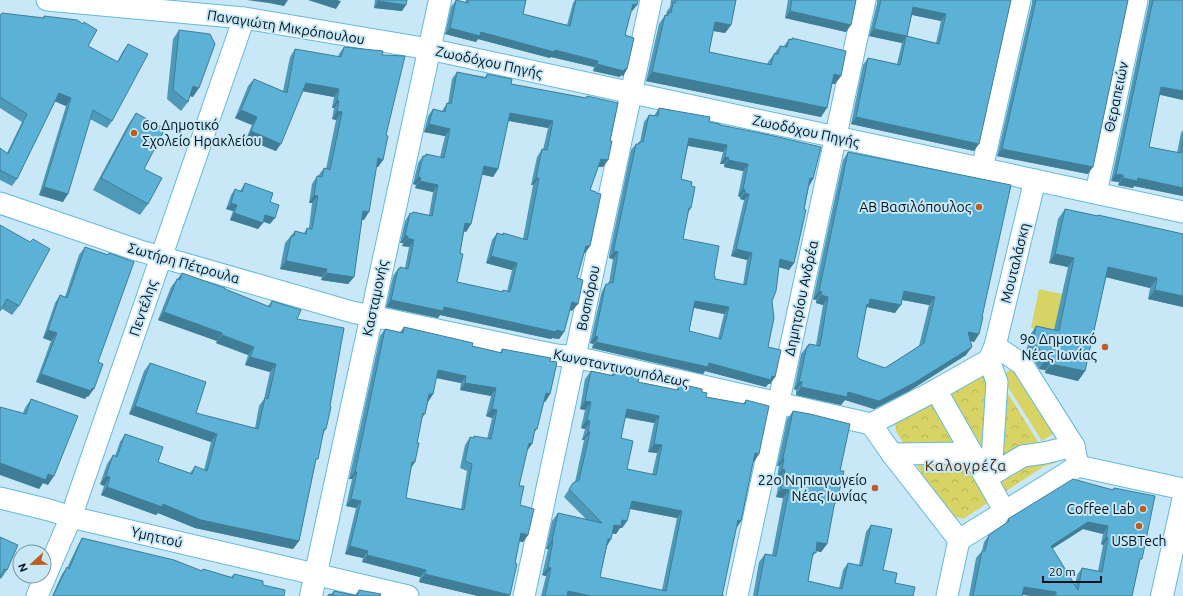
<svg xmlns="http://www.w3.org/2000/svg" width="1183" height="596" font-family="Ubuntu,sans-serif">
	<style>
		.green { fill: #d7d465 }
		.park { fill: url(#park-crowns) }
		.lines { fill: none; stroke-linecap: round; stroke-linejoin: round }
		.street-casing { stroke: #63b9de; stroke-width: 23 }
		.secondary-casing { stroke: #63b9de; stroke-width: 24 }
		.street { stroke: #fff; stroke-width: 21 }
		.secondary { stroke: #fff; stroke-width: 22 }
		.wall { fill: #4e99b8; fill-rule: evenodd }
		.shaded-wall { fill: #407d96 }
		.building { fill: #5bb2d6; stroke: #407d96; fill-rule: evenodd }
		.poi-dot { fill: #bf5d20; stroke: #c8e8f8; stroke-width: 1.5 }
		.labels { text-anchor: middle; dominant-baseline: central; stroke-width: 4; stroke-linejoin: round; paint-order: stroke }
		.street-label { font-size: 14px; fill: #00121d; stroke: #c8e8f8 }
		.poi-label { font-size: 14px; fill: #00121d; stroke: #c8e8f8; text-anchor: end }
		.neighbourhood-label { font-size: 15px; letter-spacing: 1px; fill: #522306; stroke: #c8e8f8 }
	</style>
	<defs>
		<pattern id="park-crowns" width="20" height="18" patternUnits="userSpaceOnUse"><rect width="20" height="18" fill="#d7d465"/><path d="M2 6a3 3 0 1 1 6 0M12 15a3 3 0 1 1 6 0" fill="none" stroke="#b7b557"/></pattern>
	</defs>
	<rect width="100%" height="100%" fill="#c8e8f8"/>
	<g class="green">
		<path d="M 1039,289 L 1062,294 L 1054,333 L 1031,328 Z"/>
		<path d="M 1019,364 L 1061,429 L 1042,441 L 1001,376 Z"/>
	</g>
	<path class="park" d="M 977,376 L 988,376 L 1000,381 L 1040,445 L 1060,435 L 1072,456 L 1043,467 L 963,519 L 946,513 L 896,431 L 895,423 Z"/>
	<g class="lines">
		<g class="street-casing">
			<g id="street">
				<path d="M 47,0 L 244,18 L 429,49 L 1183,212"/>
				<path d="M 982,169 L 1020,0"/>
				<path d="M 1096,193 L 1137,0"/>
				<path d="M 0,203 L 137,250 L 352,312 L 556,355 L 575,357 L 871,424"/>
				<path d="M 995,346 L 1022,364 L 1074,446 L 1078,466"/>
				<path d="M 989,360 L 997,382 L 991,475"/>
				<path d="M 936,390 L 972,453"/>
				<path d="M 871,424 L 936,390 L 989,360 L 995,346 L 1035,180"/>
				<path d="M 871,424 L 892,454 L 959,540"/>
				<path d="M 892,454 L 972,453 L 986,478 L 1023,456 L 1044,453 L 1074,446"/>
				<path d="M 1078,466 L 1183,489"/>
				<path d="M 986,478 L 1005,512"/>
				<path d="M 0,498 L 49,510 L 71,517 L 408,596"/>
				<path d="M 959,540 L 1078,466"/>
				<path d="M 37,596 L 71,517 L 244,18"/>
				<path d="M 524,596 L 651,0"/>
				<path d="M 737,596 L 865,0"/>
				<path d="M 947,596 L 959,540"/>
			</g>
		</g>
		<g class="secondary-casing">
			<g id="secondary">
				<path d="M 311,596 L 440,0"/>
				<path d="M 1162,596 L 1183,501"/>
			</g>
		</g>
		<use href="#street" class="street"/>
		<use href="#secondary" class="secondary"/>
	</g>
	<g class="wall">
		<path d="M 375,0 L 407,0 L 402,11 L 374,8 Z"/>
		<path d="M 456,0 L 465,3 L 466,0 L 526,0 L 523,14 L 567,25 L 573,3 L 575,0 L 638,0 L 637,5 L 632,11 L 631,11 L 625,35 L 627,69 L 623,76 L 621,75 L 620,77 L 593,71 L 594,67 L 551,57 L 550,58 L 478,39 L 476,42 L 445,34 L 451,7 Z"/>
		<path d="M 671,0 L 736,0 L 731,25 L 725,33 L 713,31 L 709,52 L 767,64 L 768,62 L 780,46 L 784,46 L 789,39 L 791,40 L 792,38 L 841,76 L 835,84 L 832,84 L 821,117 L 646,81 L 659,24 L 665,15 L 666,15 L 667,11 L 670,7 Z"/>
		<path d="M 788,0 L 856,0 L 846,32 L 785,18 Z"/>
		<path d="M 877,0 L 1011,0 L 974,151 L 851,124 L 863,65 L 868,58 L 897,64 L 902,43 L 869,36 L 877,3 ZM 912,15 L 941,21 L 936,43 L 907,36 Z"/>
		<path d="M 1032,0 L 1128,0 L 1088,174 L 997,156 L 1032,3 Z"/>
		<path d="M 1149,0 L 1183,0 L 1183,100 L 1159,94 L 1149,147 L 1177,153 L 1181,133 L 1183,130 L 1183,196 L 1134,186 L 1133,188 L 1118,185 L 1119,182 L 1111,181 L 1149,2 Z"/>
		<path d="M 0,15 L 43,18 L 44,16 L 88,46 L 117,62 L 123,51 L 128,44 L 112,121 L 107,128 L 90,119 L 63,202 L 39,195 L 66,106 L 55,101 L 17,179 L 12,186 L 0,180 L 0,148 L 7,153 L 22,122 L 0,108 Z"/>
		<path d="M 179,30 L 193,97 L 190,96 L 188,102 L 181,111 L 167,99 L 173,39 Z"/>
		<path d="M 344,47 L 382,55 L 386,135 L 383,160 L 378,167 L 376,167 L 364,220 L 362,220 L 354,277 L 348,284 L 321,280 L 322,277 L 280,269 L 285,243 L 295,231 L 304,233 L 307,228 L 309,228 L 312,203 L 309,203 L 312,184 L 317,176 L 318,176 L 324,168 L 326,169 L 336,120 L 332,119 L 334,108 L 332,108 L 334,97 L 303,91 L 276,151 L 246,139 L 252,125 L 235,118 L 248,86 L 254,79 L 283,91 L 290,57 L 295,49 L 338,57 L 339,54 Z"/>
		<path d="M 457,72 L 485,77 L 487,74 L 511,84 L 586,98 L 587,96 L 610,141 L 608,160 L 603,167 L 598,167 L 590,190 L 590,246 L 585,253 L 584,253 L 577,278 L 572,311 L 570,310 L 564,332 L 559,339 L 552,338 L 551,339 L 440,315 L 438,318 L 386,307 L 393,276 L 398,269 L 399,269 L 400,267 L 405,268 L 409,247 L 402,246 L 403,243 L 400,243 L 405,221 L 410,213 L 411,214 L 413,212 L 429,215 L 433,192 L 415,188 L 416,185 L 413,184 L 418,163 L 423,156 L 424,156 L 426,154 L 440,157 L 445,136 L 424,132 L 428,116 L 433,109 L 442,111 L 447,103 L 448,104 L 452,79 ZM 508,121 L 548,128 L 543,150 L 542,149 L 537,157 L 531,185 L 533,185 L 523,239 L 503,233 L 502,235 L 497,233 L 492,240 L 486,263 L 512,270 L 507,291 L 503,290 L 502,292 L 457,282 L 460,253 L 464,231 L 466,232 L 471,224 L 482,174 L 493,177 L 498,169 Z"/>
		<path d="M 659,108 L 720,125 L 813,179 L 809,186 L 794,263 L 789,270 L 779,267 L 772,301 L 768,347 L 775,377 L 770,384 L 768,384 L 766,387 L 705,371 L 703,374 L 592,348 L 593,344 L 590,343 L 601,294 L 602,291 L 606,284 L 608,284 L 609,283 L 613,259 L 609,258 L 609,255 L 631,150 L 636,144 L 638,144 L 639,142 L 640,142 L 644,122 L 649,115 L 654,116 ZM 688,146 L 723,152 L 720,164 L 724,164 L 724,167 L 743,171 L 738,196 L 740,197 L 740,199 L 744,200 L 731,256 L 747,260 L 743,285 L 715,279 L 714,275 L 683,239 L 688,213 L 691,208 L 691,186 L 681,179 ZM 694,308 L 724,314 L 718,339 L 689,331 Z"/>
		<path d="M 136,113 L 144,169 L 148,204 L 140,215 L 93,190 L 128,125 Z"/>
		<path d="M 848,152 L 982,317 L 979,334 L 974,342 L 971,341 L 966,355 L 909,391 L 874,409 L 845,400 L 841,405 L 796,395 L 796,390 L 794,389 L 801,354 L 809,344 L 816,345 L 823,305 L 816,303 L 816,300 L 813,299 L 843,160 ZM 902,300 L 929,305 L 919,346 L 885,368 L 859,359 L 857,357 L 866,309 L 867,307 L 895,313 Z"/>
		<path d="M 245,183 L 270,202 L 270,224 L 263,221 L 258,229 L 230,220 L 233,211 L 226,209 L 231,195 L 235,189 L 240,191 Z"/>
		<path d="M 1065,209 L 1097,216 L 1098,215 L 1183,234 L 1183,307 L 1148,299 L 1150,288 L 1106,277 L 1085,371 L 1078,381 L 1045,373 L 1045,370 L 1039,369 L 1032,357 L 1026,352 L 1030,335 L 1036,326 L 1054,330 L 1068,267 L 1049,263 L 1058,219 Z"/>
		<path d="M 0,225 L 19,306 L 12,315 L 1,308 Z"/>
		<path d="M 85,247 L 108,255 L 109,253 L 98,362 L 88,397 L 87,396 L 85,399 L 36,382 L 51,341 L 43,338 L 55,303 L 60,295 L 65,297 L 79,255 Z"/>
		<path d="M 182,273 L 268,306 L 272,301 L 297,319 L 326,429 L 324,432 L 315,464 L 299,541 L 293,549 L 195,528 L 158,513 L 156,515 L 101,495 L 104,486 L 100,484 L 107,464 L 113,455 L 115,456 L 120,442 L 125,434 L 158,462 L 190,473 L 195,466 L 204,470 L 211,442 L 129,414 L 144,371 L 150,363 L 196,413 L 255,428 L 259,406 L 264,399 L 270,372 L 245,365 L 248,355 L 216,343 L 217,341 L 158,320 L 171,287 Z"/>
		<path d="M 404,327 L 472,346 L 500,353 L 502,349 L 550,361 L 550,394 L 545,402 L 544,401 L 537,429 L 534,433 L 527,451 L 519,486 L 520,505 L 528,535 L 523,542 L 519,541 L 510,595 L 509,596 L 478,596 L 419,582 L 420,577 L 362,562 L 363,558 L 345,554 L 356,508 L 346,506 L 352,479 L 349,479 L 380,336 L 385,329 L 400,332 ZM 436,378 L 461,383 L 460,390 L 491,396 L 486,416 L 492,418 L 487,439 L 474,436 L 473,438 L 470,437 L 465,445 L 460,468 L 467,471 L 461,509 L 406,498 L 411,468 L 422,418 L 425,414 L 428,402 L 433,394 Z"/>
		<path d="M 615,369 L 638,382 L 676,390 L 680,384 L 702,392 L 706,397 L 743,404 L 746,400 L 759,454 L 753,462 L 741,521 L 736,528 L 722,596 L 724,596 L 541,596 L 546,576 L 542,575 L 548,549 L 546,549 L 552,521 L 558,513 L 586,519 L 564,497 L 573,483 L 575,482 L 584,440 L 582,440 L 585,429 L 581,428 L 585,410 L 580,409 L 585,379 L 591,371 L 611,375 ZM 625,417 L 654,423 L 648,452 L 657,453 L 652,475 L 627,469 L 621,438 ZM 630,509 L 677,518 L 662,590 L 600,577 L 607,546 L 611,539 L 612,533 L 616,534 L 620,528 L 622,528 L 627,521 Z"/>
		<path d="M 31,399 L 48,485 L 43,483 L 39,489 L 23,413 L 25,408 Z"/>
		<path d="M 793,411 L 840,471 L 827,544 L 821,552 L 816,551 L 812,558 L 808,581 L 839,588 L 843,570 L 848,563 L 859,565 L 866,532 L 871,525 L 883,570 L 895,583 L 913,596 L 753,596 L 759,562 L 765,554 L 772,555 L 783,498 L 776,497 L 780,477 L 777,477 L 779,466 L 777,466 L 787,419 Z"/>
		<path d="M 1114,488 L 1139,564 L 1132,596 L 1030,596 L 1023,595 L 1022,596 L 969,596 L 976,558 L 982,551 L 984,542 L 989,535 L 1005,524 L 1008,519 L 1112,490 ZM 1083,529 L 1103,534 L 1101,544 L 1103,545 L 1098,571 L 1082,568 L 1077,575 L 1075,585 L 1052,549 Z"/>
		<path d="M 0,537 L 7,570 L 1,579 L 0,578 Z"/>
		<path d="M 82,538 L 202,571 L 203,569 L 231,577 L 234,574 L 263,585 L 284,596 L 52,596 L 62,574 L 67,567 L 67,568 L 78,545 Z"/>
		<path d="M 359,590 L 380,596 L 327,596 L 329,594 L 331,594 L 334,591 L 355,595 Z"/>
	</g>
	<g class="shaded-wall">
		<path d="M 247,0 L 288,0 L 284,6 L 269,3 Z"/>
		<path d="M 308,0 L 337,0 L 341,1 L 336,9 Z"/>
		<path d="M 378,1 L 406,5 L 402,11 L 374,8 Z"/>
		<path d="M 633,4 L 637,5 L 632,11 L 629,10 Z"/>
		<path d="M 913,7 L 946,14 L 941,21 L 908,14 Z"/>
		<path d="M 790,11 L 851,25 L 846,32 L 785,18 Z"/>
		<path d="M 715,22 L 731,25 L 725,33 L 709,30 Z"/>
		<path d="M 450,28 L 481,32 L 598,61 L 594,67 L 551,57 L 550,58 L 478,39 L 476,42 L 445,34 Z"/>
		<path d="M 874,29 L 906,36 L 902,43 L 869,36 Z"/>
		<path d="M 597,64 L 625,69 L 627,69 L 623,76 L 621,75 L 620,77 L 593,71 Z"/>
		<path d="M 652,72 L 827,108 L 821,117 L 646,81 Z"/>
		<path d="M 834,74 L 841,76 L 835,84 L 828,83 Z"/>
		<path d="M 306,83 L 339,89 L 334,97 L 301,91 Z"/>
		<path d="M 193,86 L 199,88 L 193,97 L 187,95 Z"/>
		<path d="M 1161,87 L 1183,91 L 1183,100 L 1156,94 Z"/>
		<path d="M 59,93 L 71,98 L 66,106 L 54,101 Z"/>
		<path d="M 337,100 L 339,101 L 334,108 L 332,108 Z"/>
		<path d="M 241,110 L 257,117 L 252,125 L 235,118 Z"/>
		<path d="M 337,111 L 342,112 L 336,120 L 332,119 Z"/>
		<path d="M 510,113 L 553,121 L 548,128 L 505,120 Z"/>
		<path d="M 856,117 L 979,144 L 974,151 L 851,124 Z"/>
		<path d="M 429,124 L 450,129 L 445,136 L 424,132 Z"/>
		<path d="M 251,131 L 281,144 L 276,151 L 246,139 Z"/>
		<path d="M 689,138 L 727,145 L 723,152 L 684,145 Z"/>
		<path d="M 1002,149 L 1093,167 L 1088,174 L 997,156 Z"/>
		<path d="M 725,157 L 729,158 L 724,164 L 720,164 Z"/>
		<path d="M 378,158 L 383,160 L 378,167 L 373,166 Z"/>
		<path d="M 601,159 L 608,160 L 603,167 L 596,166 Z"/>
		<path d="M 728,160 L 748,164 L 743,171 L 724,167 Z"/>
		<path d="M 484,166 L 498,169 L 493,177 L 479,174 Z"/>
		<path d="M 1116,174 L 1123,175 L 1119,182 L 1111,181 Z"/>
		<path d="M 418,177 L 421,178 L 416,185 L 413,184 Z"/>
		<path d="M 536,178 L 539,178 L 533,185 L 531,185 Z"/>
		<path d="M 810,178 L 813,179 L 809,186 Z"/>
		<path d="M 1123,178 L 1138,178 L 1183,188 L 1183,196 L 1134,186 L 1133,188 L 1118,185 Z"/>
		<path d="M 420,181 L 438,185 L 433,192 L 415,188 Z"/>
		<path d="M 44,187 L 68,194 L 63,202 L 39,195 Z"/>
		<path d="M 743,189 L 745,190 L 740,197 L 738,196 Z"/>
		<path d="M 745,193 L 749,194 L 744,200 L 740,199 Z"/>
		<path d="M 314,195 L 318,196 L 312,203 L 309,203 Z"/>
		<path d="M 231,203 L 237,205 L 233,211 L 226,209 Z"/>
		<path d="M 363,211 L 369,212 L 364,220 L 357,219 Z"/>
		<path d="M 234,213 L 263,223 L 258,229 L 230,220 Z"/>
		<path d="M 265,215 L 275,218 L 270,224 L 261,221 Z"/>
		<path d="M 465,223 L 471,224 L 466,232 L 460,230 Z"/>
		<path d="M 405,236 L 408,236 L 403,243 L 400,243 Z"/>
		<path d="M 407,238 L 414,240 L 409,247 L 402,246 Z"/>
		<path d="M 586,246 L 590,246 L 585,253 L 580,253 Z"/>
		<path d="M 736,249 L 752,253 L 747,260 L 731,256 Z"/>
		<path d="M 614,251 L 618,252 L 613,259 L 609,258 Z"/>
		<path d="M 1055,254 L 1074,258 L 1068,267 L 1049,263 Z"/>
		<path d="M 491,256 L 517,263 L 512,270 L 486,263 Z"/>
		<path d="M 780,259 L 794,263 L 789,270 L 775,266 Z"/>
		<path d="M 286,261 L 327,269 L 322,277 L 280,269 Z"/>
		<path d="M 1108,267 L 1157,278 L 1150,288 L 1101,276 Z"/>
		<path d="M 326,273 L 354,277 L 348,284 L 321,280 Z"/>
		<path d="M 1155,290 L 1183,296 L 1183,307 L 1148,299 Z"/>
		<path d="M 819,291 L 822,292 L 816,300 L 813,299 Z"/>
		<path d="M 904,291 L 935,297 L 929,305 L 898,299 Z"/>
		<path d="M 821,295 L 828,297 L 823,305 L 816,303 Z"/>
		<path d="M 870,299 L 901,305 L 895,313 L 867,307 L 864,312 L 861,312 Z"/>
		<path d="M 391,300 L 444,307 L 564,332 L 559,339 L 552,338 L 551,339 L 440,315 L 438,318 L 386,307 Z"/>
		<path d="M 695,301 L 729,307 L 724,314 L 691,307 Z"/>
		<path d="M 572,302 L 578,304 L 572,311 L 567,309 Z"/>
		<path d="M 164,312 L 222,333 L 217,341 L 158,320 Z"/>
		<path d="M 48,330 L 57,333 L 51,341 L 43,338 Z"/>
		<path d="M 968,332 L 979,334 L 974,342 L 963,339 Z"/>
		<path d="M 222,335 L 254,347 L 248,355 L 216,343 Z"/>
		<path d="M 595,336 L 598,337 L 593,344 L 590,343 Z"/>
		<path d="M 596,342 L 709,363 L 775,377 L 770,384 L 768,384 L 766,387 L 705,371 L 703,374 L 592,348 Z"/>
		<path d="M 972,347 L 966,355 L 909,391 L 874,409 L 845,400 L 841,405 L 796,395 L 801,387 L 848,392 Z"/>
		<path d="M 250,357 L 276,364 L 270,372 L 245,365 Z"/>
		<path d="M 1046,359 L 1052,361 L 1045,370 L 1039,369 Z"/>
		<path d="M 1051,364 L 1085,371 L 1078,381 L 1045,373 Z"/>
		<path d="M 438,370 L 466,376 L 461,383 L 432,377 Z"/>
		<path d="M 41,374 L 92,388 L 94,389 L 88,397 L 87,396 L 85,399 L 36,382 Z"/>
		<path d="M 799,382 L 802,382 L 796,390 L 794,389 Z"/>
		<path d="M 465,383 L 496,388 L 491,396 L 460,390 Z"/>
		<path d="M 546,393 L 550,394 L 545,402 L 541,401 Z"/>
		<path d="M 429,394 L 433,394 L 428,402 Z"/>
		<path d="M 585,401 L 591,402 L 585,410 L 580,409 Z"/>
		<path d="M 135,406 L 217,434 L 211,442 L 129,414 Z"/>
		<path d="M 492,409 L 497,410 L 492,418 L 486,416 Z"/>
		<path d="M 627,409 L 659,416 L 654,423 L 621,417 Z"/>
		<path d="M 587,420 L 590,421 L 585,429 L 581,428 Z"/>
		<path d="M 588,432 L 590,432 L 584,440 L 582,440 Z"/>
		<path d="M 529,443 L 532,444 L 527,451 Z"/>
		<path d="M 654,444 L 662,445 L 657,453 L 648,452 Z"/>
		<path d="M 755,453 L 759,454 L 754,462 L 749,461 Z"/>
		<path d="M 783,458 L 784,459 L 779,466 L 777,466 Z"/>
		<path d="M 412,462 L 415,462 L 410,470 Z"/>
		<path d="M 0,463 L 48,474 L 54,476 L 48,485 L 43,483 L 39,489 L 0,475 Z"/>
		<path d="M 782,469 L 785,470 L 780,477 L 777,477 Z"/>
		<path d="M 355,472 L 357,472 L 352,479 L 349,479 Z"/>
		<path d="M 106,476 L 110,477 L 104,486 L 100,484 Z"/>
		<path d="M 107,487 L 163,504 L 299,541 L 293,549 L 195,528 L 158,513 L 156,515 L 101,495 Z"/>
		<path d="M 781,489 L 789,490 L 783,498 L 776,497 Z"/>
		<path d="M 351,499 L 361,501 L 356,508 L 346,506 Z"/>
		<path d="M 632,501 L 682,511 L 677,518 L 626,508 Z"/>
		<path d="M 835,501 L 837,501 L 832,509 Z"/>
		<path d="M 622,520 L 627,521 L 622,528 L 620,528 L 616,534 L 609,533 L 614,525 Z"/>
		<path d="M 738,520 L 741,521 L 736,529 Z"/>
		<path d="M 1088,522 L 1108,526 L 1103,534 L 1083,529 L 1045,553 L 1051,546 Z"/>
		<path d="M 521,533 L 528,535 L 523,542 L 516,541 Z"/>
		<path d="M 1106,537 L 1108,538 L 1103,545 L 1101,544 Z"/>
		<path d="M 608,539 L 611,539 L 606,547 Z"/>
		<path d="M 552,541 L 553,541 L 548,549 L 546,549 Z"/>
		<path d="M 817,542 L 827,544 L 821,552 L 812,550 Z"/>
		<path d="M 350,546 L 368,551 L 363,558 L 345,554 Z"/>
		<path d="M 367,555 L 426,570 L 420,577 L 362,562 Z"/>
		<path d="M 548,567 L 551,568 L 546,576 L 542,575 Z"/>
		<path d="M 425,574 L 510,595 L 509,596 L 478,596 L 419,582 Z"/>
		<path d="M 1024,587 L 1056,592 L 1054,596 L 1031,596 L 1019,594 Z"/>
		<path d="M 568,591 L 591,596 L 564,596 Z"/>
	</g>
	<g class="building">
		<path d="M 378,0 L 407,0 L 406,5 L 378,1 Z"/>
		<path d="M 456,0 L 468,3 L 468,0 L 526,0 L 523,14 L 570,26 L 576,0 L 638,0 L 637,5 L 633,4 L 625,35 L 634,38 L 627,69 L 625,69 L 624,71 L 597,64 L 598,61 L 555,50 L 554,52 L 481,32 L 480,36 L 450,28 Z"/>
		<path d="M 676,0 L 736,0 L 731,25 L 715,22 L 709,52 L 771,65 L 774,54 L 778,54 L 780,46 L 787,47 L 789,39 L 792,40 L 792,38 L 846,51 L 841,76 L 834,74 L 827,108 L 652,72 L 665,15 L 668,16 L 668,12 L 671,13 L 673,3 L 675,3 Z"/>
		<path d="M 792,0 L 856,0 L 851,25 L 790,11 Z"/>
		<path d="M 881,0 L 1011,0 L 979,144 L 856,117 L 868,58 L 900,65 L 906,36 L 939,44 L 946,14 L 913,7 L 907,36 L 874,29 Z"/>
		<path d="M 1036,0 L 1128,0 L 1093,167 L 1002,149 Z"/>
		<path d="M 1153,0 L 1183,0 L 1183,91 L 1161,87 L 1149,147 L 1181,153 L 1183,141 L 1183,188 L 1138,178 L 1137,181 L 1123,178 L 1123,175 L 1116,174 Z"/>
		<path d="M 2,13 L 44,18 L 44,16 L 77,20 L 83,24 L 84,22 L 97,30 L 88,46 L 118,62 L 128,44 L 148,54 L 112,121 L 93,110 L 68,194 L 44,187 L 71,98 L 59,93 L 17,179 L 0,170 L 0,148 L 8,154 L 27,114 L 0,97 L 0,15 Z"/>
		<path d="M 179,30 L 210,34 L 215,44 L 199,88 L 193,86 L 188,102 L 173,90 Z"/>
		<path d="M 344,47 L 383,51 L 382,55 L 405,56 L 386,135 L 388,136 L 383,160 L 378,158 L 369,212 L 363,211 L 354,277 L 326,273 L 327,269 L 286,261 L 291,236 L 294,236 L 295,231 L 306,234 L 307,228 L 312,229 L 318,196 L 314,195 L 317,176 L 322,177 L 324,168 L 330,170 L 342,112 L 337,111 L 339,101 L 337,100 L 339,89 L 306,83 L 281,144 L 251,131 L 257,117 L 241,110 L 254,79 L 287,93 L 295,49 L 341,57 Z"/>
		<path d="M 457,72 L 486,78 L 487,74 L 512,79 L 511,84 L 586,98 L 587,96 L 618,103 L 610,141 L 612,141 L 608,160 L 601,159 L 590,190 L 596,192 L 596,193 L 601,194 L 590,246 L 586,246 L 577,278 L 583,280 L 578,304 L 572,302 L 564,332 L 557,330 L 556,332 L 444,307 L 443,311 L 391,300 L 398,269 L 400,269 L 400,267 L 408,269 L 414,240 L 407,238 L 408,236 L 405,236 L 410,213 L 412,214 L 413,212 L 432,216 L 438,185 L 420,181 L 421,178 L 418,177 L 423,156 L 426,156 L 426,154 L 444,158 L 450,129 L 429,124 L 433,109 L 445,112 L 447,103 L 451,104 ZM 510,113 L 553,121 L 547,150 L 542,149 L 536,178 L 539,178 L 527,240 L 503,233 L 503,235 L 497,233 L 491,256 L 517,263 L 510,292 L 503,290 L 503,292 L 457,282 L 463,254 L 460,253 L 465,223 L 471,224 L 484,166 L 498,169 Z"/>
		<path d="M 659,108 L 710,117 L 709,122 L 720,124 L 720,125 L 765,134 L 821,147 L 813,179 L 810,178 L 804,209 L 806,210 L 794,263 L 780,259 L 776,291 L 772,301 L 774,318 L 768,347 L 781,350 L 775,377 L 772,376 L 771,380 L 709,363 L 708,367 L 596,342 L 598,337 L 595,336 L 605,287 L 606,284 L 609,284 L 609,282 L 613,283 L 618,252 L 614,251 L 614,248 L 636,144 L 639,144 L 639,142 L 643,142 L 649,115 L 658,116 ZM 689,138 L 727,145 L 725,157 L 729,158 L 728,160 L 748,164 L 743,189 L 745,190 L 745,193 L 749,194 L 736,249 L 752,253 L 746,285 L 715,279 L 715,276 L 714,275 L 719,246 L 683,239 L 689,208 L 691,208 L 695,187 L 691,186 L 692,182 L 681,179 ZM 695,301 L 729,307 L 721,339 L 689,331 Z"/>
		<path d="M 136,113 L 165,129 L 144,169 L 162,178 L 148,204 L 101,178 Z"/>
		<path d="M 848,152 L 1011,185 L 982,317 L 983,317 L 979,334 L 968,332 L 972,347 L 914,383 L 879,401 L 848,392 L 847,397 L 801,387 L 802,382 L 799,382 L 807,346 L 809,346 L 809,344 L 820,346 L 828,297 L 821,295 L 822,292 L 819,291 ZM 904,291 L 935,297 L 924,343 L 885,368 L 859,359 L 859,358 L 857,357 L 867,304 L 869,305 L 870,299 L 901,305 Z"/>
		<path d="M 245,183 L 273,193 L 270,202 L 279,205 L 275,218 L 265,215 L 263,223 L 234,213 L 237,205 L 231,203 L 235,189 L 242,192 Z"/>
		<path d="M 1065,209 L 1098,216 L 1098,215 L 1183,234 L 1183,296 L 1155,290 L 1157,278 L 1108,267 L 1085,371 L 1051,364 L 1052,361 L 1046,359 L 1039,348 L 1033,343 L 1036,326 L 1059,331 L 1074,258 L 1055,254 Z"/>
		<path d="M 0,225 L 30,242 L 33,239 L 50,249 L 19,306 L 7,299 L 0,311 Z"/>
		<path d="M 85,247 L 108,255 L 109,253 L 134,262 L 98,362 L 103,364 L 94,389 L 92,388 L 91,391 L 41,374 L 57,333 L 48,330 L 60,295 L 67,298 Z"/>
		<path d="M 182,273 L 225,288 L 225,289 L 270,307 L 272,301 L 301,310 L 297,319 L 344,328 L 330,406 L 331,407 L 326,429 L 324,429 L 318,459 L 316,459 L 299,541 L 201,520 L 163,504 L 162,507 L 107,487 L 110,477 L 106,476 L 113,455 L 117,457 L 125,434 L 163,447 L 158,462 L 192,474 L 195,466 L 207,471 L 217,434 L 135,406 L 150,363 L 206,382 L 196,413 L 258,429 L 265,398 L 268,399 L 276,364 L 250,357 L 254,347 L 222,335 L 222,333 L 164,312 L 177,279 L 180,280 Z"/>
		<path d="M 404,327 L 473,343 L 472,346 L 502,353 L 502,349 L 551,358 L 550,361 L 557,362 L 550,394 L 546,393 L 537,429 L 535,429 L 532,444 L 529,443 L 519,486 L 524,486 L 520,505 L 534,509 L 528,535 L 521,533 L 515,563 L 517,564 L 510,595 L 425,574 L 426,570 L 367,555 L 368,551 L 350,546 L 361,501 L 351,499 L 357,472 L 355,472 L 385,329 L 403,333 ZM 438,370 L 466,376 L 465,383 L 496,388 L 492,409 L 497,410 L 491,439 L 474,436 L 474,438 L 470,437 L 465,461 L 472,464 L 464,510 L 406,498 L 412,462 L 415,462 L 419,443 L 417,443 L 423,413 L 425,414 L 429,394 L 433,394 Z"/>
		<path d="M 615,369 L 640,375 L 638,382 L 678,390 L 680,384 L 702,389 L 702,392 L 707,393 L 706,397 L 745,404 L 746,400 L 769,406 L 759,454 L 755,453 L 741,521 L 738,520 L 722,596 L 724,596 L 591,596 L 568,591 L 567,596 L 545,596 L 551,568 L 548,567 L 553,541 L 552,541 L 558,513 L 602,523 L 569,489 L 573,483 L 579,480 L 590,432 L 588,432 L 590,421 L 587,420 L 591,402 L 585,401 L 591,371 L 614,376 ZM 627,409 L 659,416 L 654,444 L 662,445 L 656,475 L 627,469 L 633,441 L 621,438 ZM 632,501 L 682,511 L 666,591 L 600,577 L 608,539 L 611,539 L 614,525 L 621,526 L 622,520 L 627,521 Z"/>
		<path d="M 31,399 L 78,416 L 54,476 L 48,474 L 46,480 L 0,463 L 0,407 L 26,414 Z"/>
		<path d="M 793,411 L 810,414 L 850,424 L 840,471 L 844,471 L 837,501 L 835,501 L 827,544 L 817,542 L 816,553 L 813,553 L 808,581 L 842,589 L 848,563 L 862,566 L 871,525 L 892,529 L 883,570 L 897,573 L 895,583 L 915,587 L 913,596 L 757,596 L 765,554 L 776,556 L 789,490 L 781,489 L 785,470 L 782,469 L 784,459 L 783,458 Z"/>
		<path d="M 1073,479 L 1113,490 L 1114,488 L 1155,496 L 1142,559 L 1140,559 L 1132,596 L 1056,596 L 1056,592 L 1024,587 L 1022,596 L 973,596 L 982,551 L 985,551 L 989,535 L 1009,521 L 1008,519 ZM 1088,522 L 1108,526 L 1106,537 L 1108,538 L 1102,572 L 1082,568 L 1078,590 L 1051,546 Z"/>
		<path d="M 0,537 L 18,545 L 7,570 L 4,569 L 0,578 Z"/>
		<path d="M 82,538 L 174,560 L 202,571 L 203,569 L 233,578 L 234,574 L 263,581 L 263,585 L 285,590 L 284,596 L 53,596 L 67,567 L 69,569 Z"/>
		<path d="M 359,590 L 381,594 L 380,596 L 357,596 Z"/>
		<path d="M 334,591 L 357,596 L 328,596 L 329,594 L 333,595 Z"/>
	</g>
	<g class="poi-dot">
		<circle cx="134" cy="133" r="4"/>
		<circle cx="979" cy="207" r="4"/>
		<circle cx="1105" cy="347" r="4"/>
		<circle cx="875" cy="488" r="4"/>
		<circle cx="1143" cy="509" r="4"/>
		<circle cx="1139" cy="526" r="4"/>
	</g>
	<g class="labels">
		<g class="street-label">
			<text transform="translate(286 27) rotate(9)">Παναγιώτη Μικρόπουλου</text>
			<text transform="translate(489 62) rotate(12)">Ζωοδόχου Πηγής</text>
			<text transform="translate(1116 97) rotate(-78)">Θεραπειών</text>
			<text transform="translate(806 131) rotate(12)">Ζωοδόχου Πηγής</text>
			<text transform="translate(184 263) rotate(16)">Σωτήρη Πέτρουλα</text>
			<text transform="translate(1015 263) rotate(-76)">Μουταλάσκη</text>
			<text transform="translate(375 298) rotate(-78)">Κασταμονής</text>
			<text transform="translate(588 298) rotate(-78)">Βοσπόρου</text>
			<text transform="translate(801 298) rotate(-78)">Δημητρίου Ανδρέα</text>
			<text transform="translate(143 308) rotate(-71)">Πεντέλης</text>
			<text transform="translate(621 368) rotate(12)">Κωνσταντινουπόλεως</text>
			<text transform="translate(157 537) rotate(13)">Υμηττού</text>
		</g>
		<g class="poi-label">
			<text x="142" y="125" text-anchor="start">6ο Δημοτικό<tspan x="142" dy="16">Σχολείο Ηρακλείου</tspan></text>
			<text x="971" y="207">ΑΒ Βασιλόπουλος</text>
			<text x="1097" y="339">9ο Δημοτικό<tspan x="1097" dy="16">Νέας Ιωνίας</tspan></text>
			<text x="867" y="480">22ο Νηπιαγωγείο<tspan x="867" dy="16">Νέας Ιωνίας</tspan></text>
			<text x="1135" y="509">Coffee Lab</text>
			<text x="1139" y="541" text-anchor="middle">USBTech</text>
		</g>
		<g class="neighbourhood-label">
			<text x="966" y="465">Καλογρέζα</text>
		</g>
	</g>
	<g transform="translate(32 564) rotate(248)"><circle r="19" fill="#c8e8f8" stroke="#7892a0"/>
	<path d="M0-3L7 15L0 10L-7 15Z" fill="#bf5d20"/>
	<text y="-6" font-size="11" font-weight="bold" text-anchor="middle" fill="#00121d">N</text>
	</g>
	<path d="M1043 576v6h58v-6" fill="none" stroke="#00121d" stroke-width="2"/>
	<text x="1049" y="576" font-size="12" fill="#00121d" stroke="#c8e8f8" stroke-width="3" paint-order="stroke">20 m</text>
</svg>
